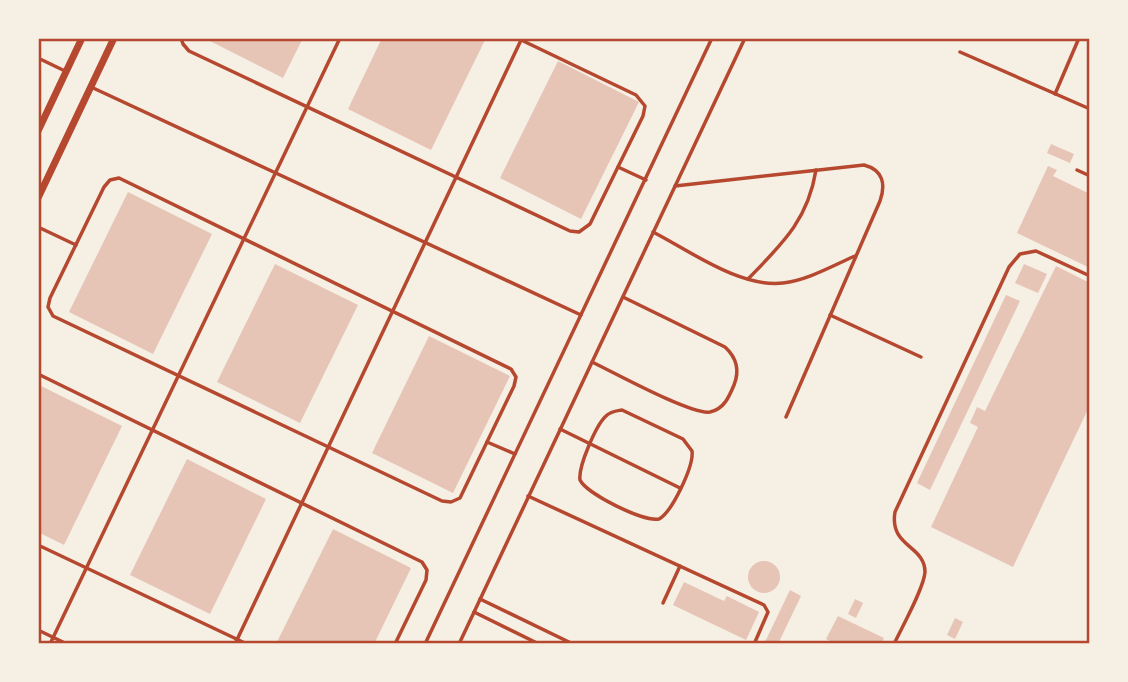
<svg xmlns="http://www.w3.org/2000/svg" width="1128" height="682" font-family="Inter,sans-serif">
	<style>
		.building { fill: #e6c5b7 }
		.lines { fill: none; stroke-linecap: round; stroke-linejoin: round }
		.service { stroke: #b5482f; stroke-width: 3.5 }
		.minor { stroke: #b5482f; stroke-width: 7 }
		.neatline { fill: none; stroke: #b5482f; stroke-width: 2.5 }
	</style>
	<rect width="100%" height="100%" fill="#f6efe4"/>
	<g class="building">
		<path d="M 204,38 L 303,38 L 283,78 Z"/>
		<path d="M 382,38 L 486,38 L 431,150 L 348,109 Z"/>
		<path d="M 558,61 L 639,102 L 581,219 L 500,178 Z"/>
		<path d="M 1051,144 L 1074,154 L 1070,163 L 1047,153 Z"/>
		<path d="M 1048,166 L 1057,170 L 1053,176 L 1090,194 L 1090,268 L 1017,233 Z"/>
		<path d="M 128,192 L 212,234 L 153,354 L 69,312 Z"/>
		<path d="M 275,264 L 358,305 L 300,423 L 217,382 Z"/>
		<path d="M 1024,264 L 1047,274 L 1038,293 L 1015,283 Z"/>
		<path d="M 1056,266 L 1090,283 L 1090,405 L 1013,567 L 931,527 L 978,427 L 970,423 L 977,407 L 985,411 Z"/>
		<path d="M 1006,295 L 1020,301 L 930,490 L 917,483 Z"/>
		<path d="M 429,336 L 510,376 L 453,493 L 372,453 Z"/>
		<path d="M 39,385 L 122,426 L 64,545 L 38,532 Z"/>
		<path d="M 187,459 L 266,499 L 210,614 L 130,575 Z"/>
		<path d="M 333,529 L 411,568 L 374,644 L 276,644 Z"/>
		<circle cx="764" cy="577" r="16"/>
		<path d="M 684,582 L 724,601 L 727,596 L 759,612 L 746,640 L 673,605 Z"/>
		<path d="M 790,590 L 801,596 L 778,644 L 764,644 Z"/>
		<path d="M 855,599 L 863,603 L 856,618 L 848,614 Z"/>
		<path d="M 838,616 L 884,638 L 881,644 L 835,644 L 826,639 Z"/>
		<path d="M 955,618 L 963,622 L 955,639 L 947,635 Z"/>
	</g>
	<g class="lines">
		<g class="service">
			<path d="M 181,38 L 183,44 L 189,51 L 570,231 L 579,232 L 590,224 L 643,116 L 645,106 L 636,95 L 517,38"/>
			<path d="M 960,52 L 1090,109"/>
			<path d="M 38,58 L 65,71"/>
			<path d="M 91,87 L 581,315"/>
			<path d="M 1055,94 L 1079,38"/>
			<path d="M 618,167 L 646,180"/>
			<path d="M 1077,170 L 1090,176"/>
			<path d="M 119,178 L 511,369 L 516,377 L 514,386 L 460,498 L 451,502 L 442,501 L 53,316 L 48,307 L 50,298 L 104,187 L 110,180 Z"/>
			<path d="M 675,186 L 864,165 C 883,170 886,184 880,201 L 786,417"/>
			<path d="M 38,227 L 76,245"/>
			<path d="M 653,232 C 690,251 740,288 783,283 C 808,280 832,266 855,256"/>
			<path d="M 748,279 C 782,244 808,220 816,170"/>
			<path d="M 830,315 L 921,357"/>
			<path d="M 592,362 C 613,372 691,415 710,412 C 724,409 729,397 734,385 C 740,370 737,358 725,347 L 623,297"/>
			<path d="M 38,374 L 422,562 L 427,570 L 426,580 L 395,644"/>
			<path d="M 622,410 L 683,439 L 692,451 C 694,466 672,512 659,519 C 643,522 587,494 580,480 C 578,467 596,425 606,416 C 611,411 616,411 622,410 Z"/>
			<path d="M 560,429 L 680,488"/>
			<path d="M 487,442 L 515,454"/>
			<path d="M 528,496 L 764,605 L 768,612 L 755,642"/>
			<path d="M 38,545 L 247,644"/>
			<path d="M 480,599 L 573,644"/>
			<path d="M 663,603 L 680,566"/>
			<path d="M 474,612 L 539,644"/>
			<path d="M 38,630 L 67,644"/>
			<path d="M 50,644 L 340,38"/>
			<path d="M 235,644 L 522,38"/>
			<path d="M 425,644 L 712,38"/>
			<path d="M 459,644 L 745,38"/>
			<path d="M 894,644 C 902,627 924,588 925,572 C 925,545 889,547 895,512 L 1009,267 L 1020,254 L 1036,251 L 1090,276"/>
		</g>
		<g class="minor">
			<path d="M 38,131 L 82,38"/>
			<path d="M 38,198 L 114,38"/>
		</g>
	</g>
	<rect width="1128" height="682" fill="none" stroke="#f6efe4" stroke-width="80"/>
	<rect x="40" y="40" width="1048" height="602" class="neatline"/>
</svg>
